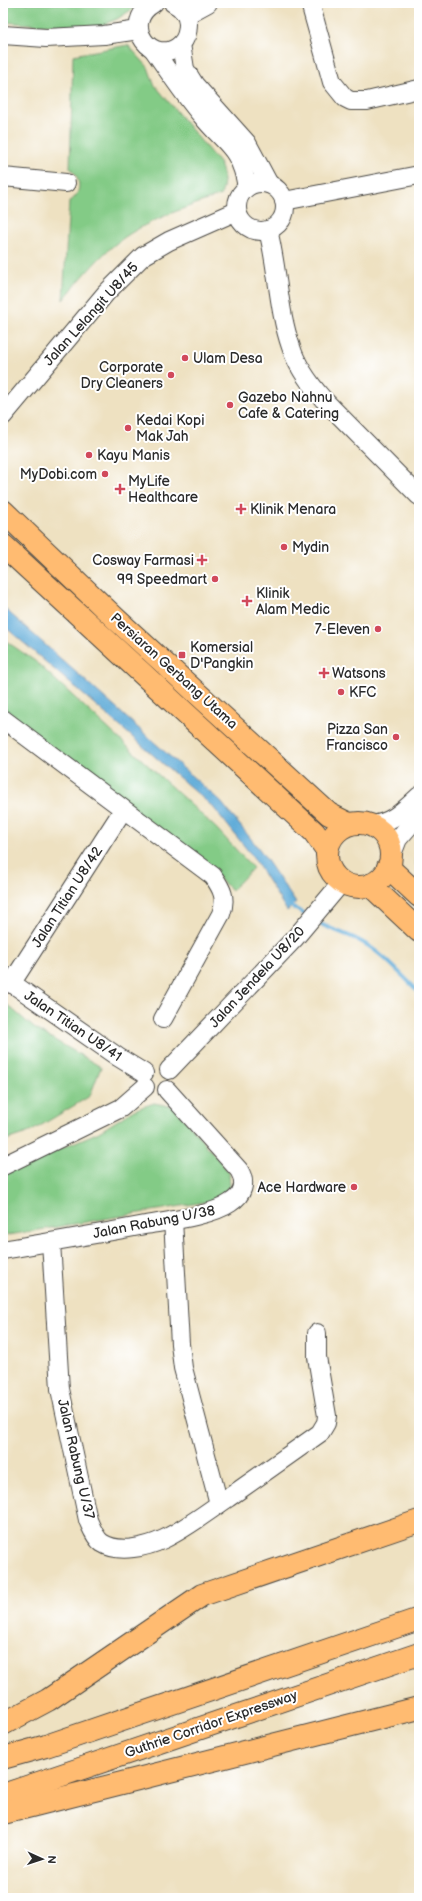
<svg xmlns="http://www.w3.org/2000/svg" width="422" height="1901" font-family="'Balsamiq Sans',sans-serif">
	<style>
		.green { fill: #83cb86; stroke: #577b58 }
		.water { fill: #5fabd8; stroke: #456b82 }
		.lines { fill: none; stroke-linecap: round; stroke-linejoin: round }
		.stream { stroke: #5fabd8; stroke-width: 4 }
		.minor-casing { stroke: #484642; stroke-width: 20 }
		.major-casing { stroke: #484642; stroke-width: 24 }
		.highway-casing { stroke: #484642; stroke-width: 24 }
		.minor { stroke: #fff; stroke-width: 18 }
		.major { stroke: #ffbb71; stroke-width: 22 }
		.highway { stroke: #ffbb71; stroke-width: 22 }
		.poi-dot { fill: #d1495b; stroke: #fff; stroke-width: 1.5 }
		.labels { text-anchor: middle; dominant-baseline: central; stroke-width: 4; stroke-linejoin: round; paint-order: stroke }
		.street-label { font-size: 14px; fill: #2b2b2b; stroke: #fff }
		.poi-label { font-size: 14px; fill: #2b2b2b; stroke: #fff; text-anchor: start }
	</style>
	<rect width="100%" height="100%" fill="#fff"/>
	<filter id="ink" filterUnits="userSpaceOnUse"><feTurbulence type="fractalNoise" baseFrequency=".025" numOctaves="2"/><feDisplacementMap in="SourceGraphic" scale="8" xChannelSelector="R" yChannelSelector="G"/><feConvolveMatrix kernelMatrix="1 2 1 2 8 2 1 2 1" color-interpolation-filters="sRGB"/></filter>
	<filter id="wash" filterUnits="userSpaceOnUse"><feTurbulence type="fractalNoise" baseFrequency=".012" numOctaves="4" result="noise"/><feDisplacementMap in="SourceGraphic" scale="16" xChannelSelector="R" yChannelSelector="G"/><feGaussianBlur stdDeviation="0.9" result="paint"/><feColorMatrix in="noise" values="0 0 0 0 0 0 0 0 0 0 0 0 0 0 0 0 0 1.4 0 .05"/><feComposite in="paint" operator="in"/></filter>
	<g filter="url(#wash)">
		<rect width="100%" height="100%" fill="#eee1c1"/>
		<g class="green">
			<path d="M 3,3 L 142,3 L 117,19 L 97,27 L 54,26 L 3,22 Z"/>
			<path d="M 128,45 L 148,67 L 154,84 L 220,164 C 225,177 225,183 221,195 C 185,208 143,221 113,246 C 94,262 79,281 63,300 L 69,202 C 83,193 81,178 70,168 L 73,55 Z"/>
			<path d="M 3,639 L 35,661 L 216,828 L 253,868 L 232,890 L 196,859 L 3,712 Z"/>
			<path d="M 419,841 L 419,867 L 415,864 Z"/>
			<path d="M 3,1001 L 34,1028 L 101,1067 L 90,1096 L 30,1132 L 3,1141 Z"/>
			<path d="M 154,1103 L 174,1107 L 229,1172 L 230,1187 L 211,1201 L 3,1236 L 3,1173 L 99,1132 L 134,1110 Z"/>
		</g>
		<path class="water" d="M 3,607 L 221,802 L 260,850 L 296,903 L 287,911 L 253,857 L 213,807 L 3,625 Z"/>
		<g class="lines">
			<g class="stream">
				<path d="M 289,903 L 292,907 L 308,916"/>
				<path d="M 315,921 C 330,930 346,933 360,941 C 383,953 401,975 419,992"/>
			</g>
		</g>
	</g>
	<g filter="url(#ink)">
		<g class="lines">
			<g class="minor-casing">
				<g id="minor">
					<path d="M 154,3 C 118,24 154,69 181,44 C 186,39 188,32 188,24 C 188,15 181,7 173,3"/>
					<path d="M 310,3 L 332,82 L 345,98 L 351,101 L 367,101 L 419,89"/>
					<path d="M 186,15 L 208,3"/>
					<path d="M 3,35 L 46,38 L 104,35 L 139,30"/>
					<path d="M 181,44 L 185,69 L 195,85 L 247,143 L 269,184"/>
					<path d="M 153,49 C 169,72 184,95 202,116 C 225,145 240,146 247,187"/>
					<path d="M 3,177 L 66,183"/>
					<circle cx="261" cy="207" r="24"/>
					<path d="M 284,201 L 419,175"/>
					<path d="M 268,230 C 278,269 278,310 291,347 C 297,367 310,384 323,399 L 419,496"/>
					<path d="M 3,416 L 106,293 L 143,256 L 169,241 L 237,211"/>
					<path d="M 3,719 L 213,876 C 222,889 227,898 221,914 L 163,1019"/>
					<path d="M 370,825 C 391,824 404,810 419,796"/>
					<path d="M 391,857 L 398,839 L 419,815"/>
					<path d="M 3,977 L 118,1057 L 144,1073"/>
					<path d="M 11,984 L 123,810"/>
					<path d="M 169,1070 L 295,938 L 342,882"/>
					<path d="M 3,1166 L 121,1108 L 145,1087"/>
					<path d="M 173,1220 L 180,1344 L 183,1368 L 219,1504"/>
					<path d="M 51,1242 L 60,1389 L 88,1520 C 91,1527 95,1538 102,1543 C 119,1554 147,1547 164,1539 C 187,1528 207,1512 228,1498 C 259,1476 290,1454 320,1433 L 326,1423 L 327,1416 L 317,1357 L 317,1333"/>
					<path d="M 3,1250 C 50,1242 98,1234 145,1225 C 168,1221 211,1216 230,1203 C 243,1195 247,1183 239,1170 L 167,1090"/>
				</g>
			</g>
			<g class="major-casing">
				<g id="major">
					<path d="M 3,511 L 116,619 L 329,814 L 349,824"/>
					<path d="M 3,545 L 314,832 L 327,850"/>
					<circle cx="359" cy="855" r="32"/>
					<path d="M 388,867 L 419,896"/>
					<path d="M 370,885 L 419,931"/>
				</g>
			</g>
			<g class="highway-casing">
				<g id="highway">
					<path d="M 3,1724 L 48,1700 L 202,1595 L 419,1521"/>
					<path d="M 3,1758 L 46,1746 L 419,1619"/>
					<path d="M 3,1795 L 419,1654"/>
					<path d="M 3,1813 L 419,1708"/>
				</g>
			</g>
			<use href="#minor" class="minor"/>
			<use href="#major" class="major"/>
			<use href="#highway" class="highway"/>
		</g>
	</g>
	<g class="poi-dot">
		<circle cx="185" cy="358" r="4"/>
		<circle cx="171" cy="375" r="4"/>
		<circle cx="230" cy="405" r="4"/>
		<circle cx="128" cy="428" r="4"/>
		<circle cx="89" cy="455" r="4"/>
		<circle cx="105" cy="474" r="4"/>
		<path d="M118 483h4v4h4v4h-4v4h-4v-4h-4v-4h4z"/>
		<path d="M239 503h4v4h4v4h-4v4h-4v-4h-4v-4h4z"/>
		<circle cx="284" cy="547" r="4"/>
		<path d="M200 554h4v4h4v4h-4v4h-4v-4h-4v-4h4z"/>
		<circle cx="215" cy="579" r="4"/>
		<path d="M245 595h4v4h4v4h-4v4h-4v-4h-4v-4h4z"/>
		<circle cx="378" cy="629" r="4"/>
		<rect x="178" y="651" width="8" height="8" rx="2"/>
		<path d="M322 667h4v4h4v4h-4v4h-4v-4h-4v-4h4z"/>
		<circle cx="341" cy="692" r="4"/>
		<circle cx="396" cy="737" r="4"/>
		<circle cx="354" cy="1187" r="4"/>
	</g>
	<g class="labels">
		<g class="street-label">
			<text transform="translate(91 314) rotate(-48)">Jalan Lelangit U8/45</text>
			<text transform="translate(174 671) rotate(42)">Persiaran Gerbang Utama</text>
			<text transform="translate(67 897) rotate(-57)">Jalan Titian U8/42</text>
			<text transform="translate(257 977) rotate(-47)">Jalan Jendela U8/20</text>
			<text transform="translate(73 1026) rotate(34)">Jalan Titian U8/41</text>
			<text transform="translate(154 1222) rotate(-11)">Jalan Rabung U/38</text>
			<text transform="translate(76 1459) rotate(77)">Jalan Rabung U/37</text>
			<text transform="translate(211 1724) rotate(-19)">Guthrie Corridor Expressway</text>
		</g>
		<g class="poi-label">
			<text x="193" y="358">Ulam Desa</text>
			<text x="163" y="367" text-anchor="end">Corporate<tspan x="163" dy="16">Dry Cleaners</tspan></text>
			<text x="238" y="397">Gazebo Nahnu<tspan x="238" dy="16">Cafe &amp; Catering</tspan></text>
			<text x="136" y="420">Kedai Kopi<tspan x="136" dy="16">Mak Jah</tspan></text>
			<text x="97" y="455">Kayu Manis</text>
			<text x="97" y="474" text-anchor="end">MyDobi.com</text>
			<text x="128" y="481">MyLife<tspan x="128" dy="16">Healthcare</tspan></text>
			<text x="250" y="509">Klinik Menara</text>
			<text x="292" y="547">Mydin</text>
			<text x="194" y="560" text-anchor="end">Cosway Farmasi</text>
			<text x="207" y="579" text-anchor="end">99 Speedmart</text>
			<text x="256" y="593">Klinik<tspan x="256" dy="16">Alam Medic</tspan></text>
			<text x="370" y="629" text-anchor="end">7-Eleven</text>
			<text x="190" y="647">Komersial<tspan x="190" dy="16">D'Pangkin</tspan></text>
			<text x="332" y="673">Watsons</text>
			<text x="349" y="692">KFC</text>
			<text x="388" y="729" text-anchor="end">Pizza San<tspan x="388" dy="16">Francisco</tspan></text>
			<text x="346" y="1187" text-anchor="end">Ace Hardware</text>
		</g>
	</g>
	<rect width="422" height="1901" fill="none" stroke="#fff" stroke-width="16"/>
	<g transform="translate(42 1859) rotate(93)" stroke="#ffffff" stroke-width="3" paint-order="stroke">
	<path d="M0-3L7 15L0 10L-7 15Z" fill="#2b2b2b"/>
	<text y="-6" font-size="11" font-weight="bold" text-anchor="middle" fill="#2b2b2b">N</text>
	</g>
</svg>
